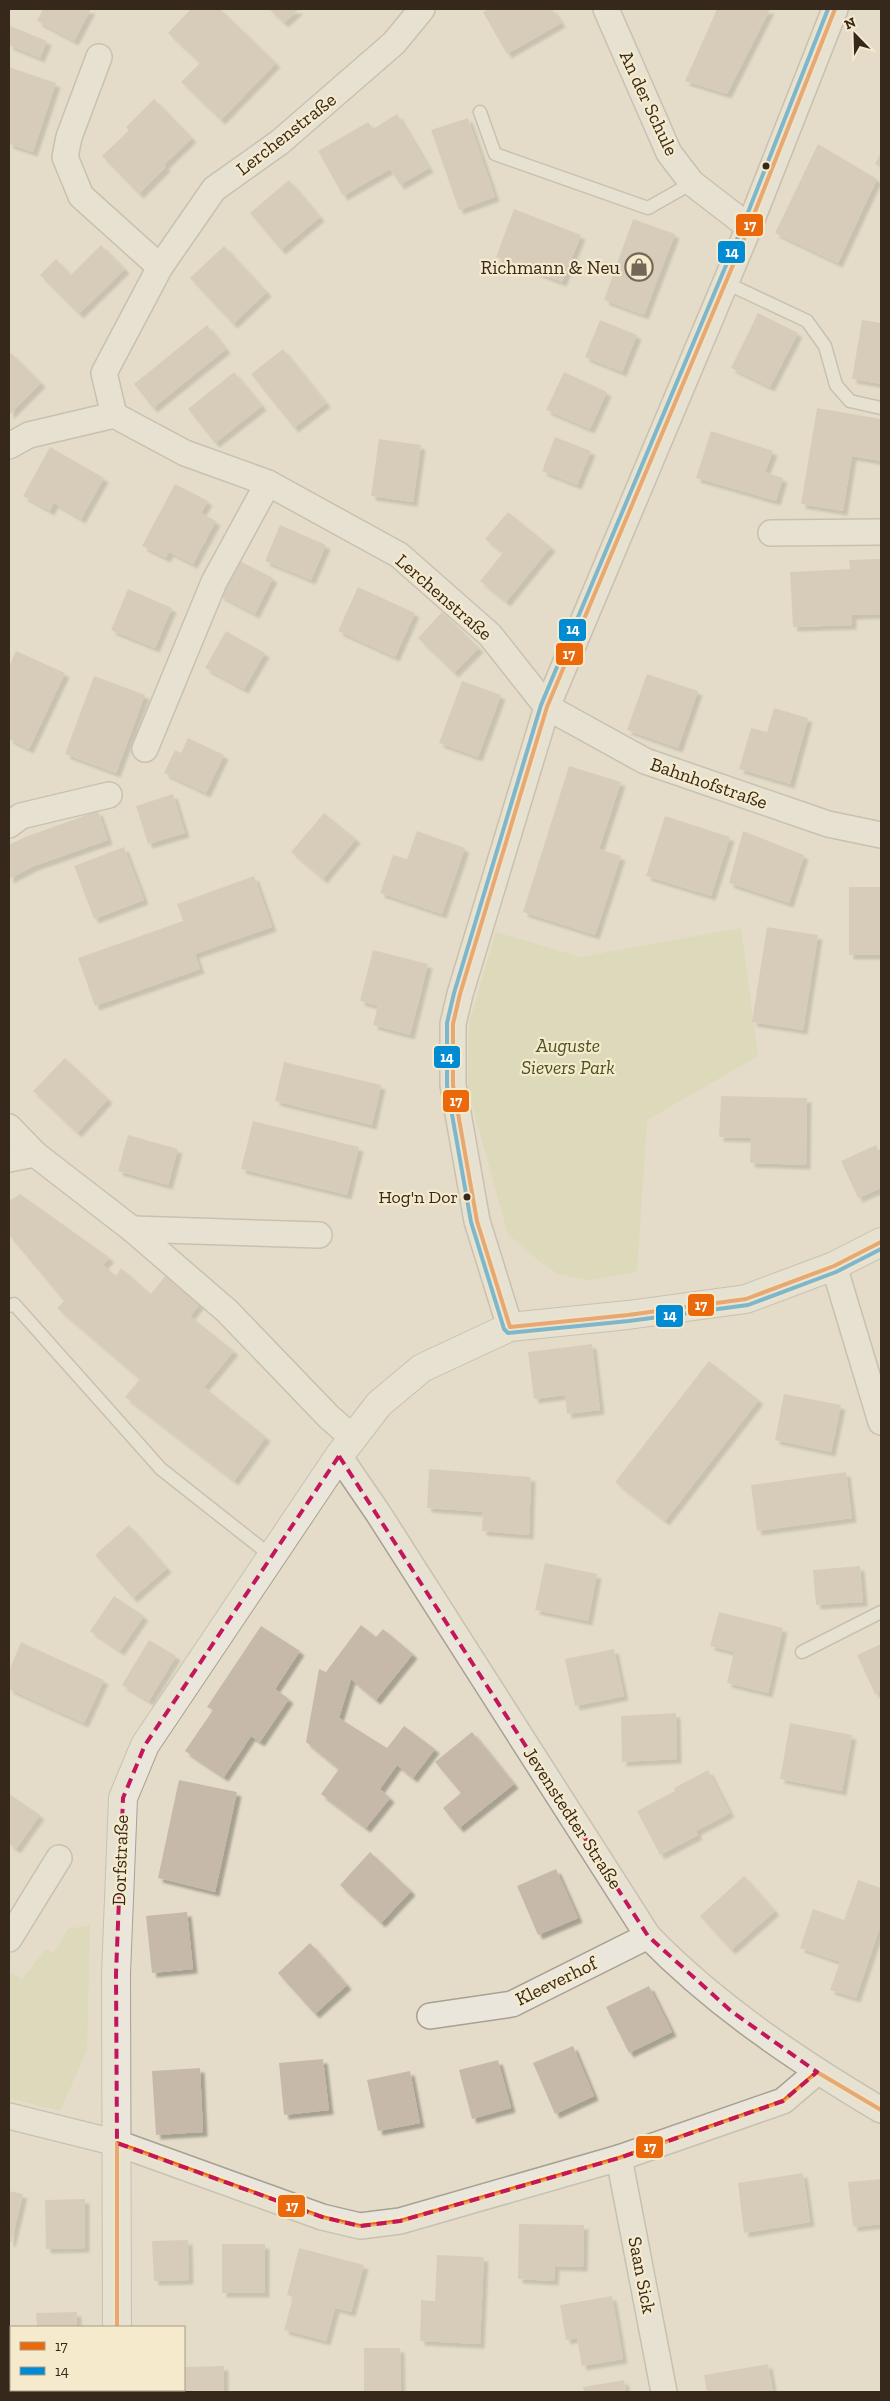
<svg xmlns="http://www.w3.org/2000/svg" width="890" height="2401" font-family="'Zilla Slab',serif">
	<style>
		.green { fill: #d4d4aa }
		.building { fill: #c7b9a9; filter: url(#shadow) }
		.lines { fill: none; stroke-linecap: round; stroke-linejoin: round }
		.service-casing { stroke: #a8a092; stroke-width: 15 }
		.minor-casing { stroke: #a8a092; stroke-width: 28 }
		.tertiary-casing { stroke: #a8a092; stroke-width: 30 }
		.service { stroke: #ebe6db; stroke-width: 12 }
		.minor { stroke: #ebe6db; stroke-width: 25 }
		.tertiary { stroke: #ebe6db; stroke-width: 28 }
		.bus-1-casing { stroke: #f6eacc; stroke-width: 8 }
		.bus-2-casing { stroke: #f6eacc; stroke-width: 8 }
		.bus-1 { stroke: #eb690a; stroke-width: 4 }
		.bus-2 { stroke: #008bd2; stroke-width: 4 }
		.marked { fill: none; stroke: #c2185b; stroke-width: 4; stroke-dasharray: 10 6; stroke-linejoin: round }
		.bus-dot { fill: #36281b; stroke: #f6eacc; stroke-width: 2 }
		.labels { text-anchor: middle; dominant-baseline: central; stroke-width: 4.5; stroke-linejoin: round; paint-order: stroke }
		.bus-label { font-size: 18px; fill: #36281b; stroke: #f6eacc; text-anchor: end }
		.street-label { font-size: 19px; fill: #36281b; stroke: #f6eacc }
		.poi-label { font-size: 19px; fill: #36281b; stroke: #f6eacc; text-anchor: end }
		.park-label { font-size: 19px; font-style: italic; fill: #475321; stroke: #f6eacc }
		.line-badge { stroke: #f6eacc; stroke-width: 2 }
		.badge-label { font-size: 14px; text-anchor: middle; font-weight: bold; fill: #fff }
	</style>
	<defs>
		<filter id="shadow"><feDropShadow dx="4.5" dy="4.5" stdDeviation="1" flood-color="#0004"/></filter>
	</defs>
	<rect width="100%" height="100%" fill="#e4dcc8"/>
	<g class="green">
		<path d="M 741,928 L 758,1056 L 647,1120 L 637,1272 L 588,1280 L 558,1274 L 538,1260 L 508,1234 L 468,1091 L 469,1024 L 496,932 L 580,957 Z"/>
		<path d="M 90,1925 L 87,2050 L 60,2111 L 9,2098 L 9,1977 L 11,1973 L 22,1979 L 46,1949 L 54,1953 L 68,1929 Z"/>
	</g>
	<g class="building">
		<path d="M 43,9 L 91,9 L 74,41 L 37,21 Z"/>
		<path d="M 191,9 L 220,9 L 276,63 L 221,120 L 181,82 L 200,63 L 168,33 Z"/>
		<path d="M 269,9 L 299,9 L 284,23 Z"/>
		<path d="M 489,9 L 552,9 L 561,23 L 507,54 L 483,12 Z"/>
		<path d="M 717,9 L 770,9 L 727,94 L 685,81 Z"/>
		<path d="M 10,26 L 47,41 L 40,58 L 9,45 Z"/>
		<path d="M 9,67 L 56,83 L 33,152 L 9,144 Z"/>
		<path d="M 154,99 L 192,138 L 164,165 L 166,167 L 139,194 L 102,156 L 129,130 L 126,127 Z"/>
		<path d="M 397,114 L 429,168 L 400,185 L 390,169 L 343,196 L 318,151 L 368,122 L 373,129 Z"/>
		<path d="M 468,118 L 495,197 L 459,210 L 431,130 Z"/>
		<path d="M 818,144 L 877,179 L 838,263 L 775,233 Z"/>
		<path d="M 881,152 L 881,167 L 875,164 Z"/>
		<path d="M 289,180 L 320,217 L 281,250 L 250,213 Z"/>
		<path d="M 514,209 L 581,235 L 562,282 L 496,257 Z"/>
		<path d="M 633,219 L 675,234 L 644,315 L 604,300 Z"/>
		<path d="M 101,245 L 125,269 L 79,314 L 40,275 L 56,259 L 71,275 Z"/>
		<path d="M 224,246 L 267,292 L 233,324 L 190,278 Z"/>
		<path d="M 758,313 L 798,333 L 770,387 L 731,368 Z"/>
		<path d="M 600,320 L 637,335 L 622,372 L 585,357 Z"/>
		<path d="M 862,320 L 881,323 L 881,384 L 852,379 Z"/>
		<path d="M 207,325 L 226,349 L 153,408 L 134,384 Z"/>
		<path d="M 283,349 L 326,403 L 294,428 L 251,374 Z"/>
		<path d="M 11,353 L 41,383 L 9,415 L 9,355 Z"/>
		<path d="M 234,372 L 262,406 L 215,443 L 188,409 Z"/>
		<path d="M 564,372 L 607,392 L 590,429 L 546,410 Z"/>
		<path d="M 817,408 L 881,419 L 881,461 L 852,456 L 843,511 L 801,504 Z"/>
		<path d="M 711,431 L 773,451 L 765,472 L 783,478 L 776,501 L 696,478 Z"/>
		<path d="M 555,437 L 591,451 L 577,485 L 542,471 Z"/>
		<path d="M 379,439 L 421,445 L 413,502 L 371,496 Z"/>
		<path d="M 50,447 L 104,478 L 81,519 L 54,503 L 50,511 L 23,496 Z"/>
		<path d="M 175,484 L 208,501 L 201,513 L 216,521 L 193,564 L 169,552 L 166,558 L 142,546 Z"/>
		<path d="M 508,512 L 551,547 L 506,602 L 480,581 L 503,553 L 485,539 Z"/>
		<path d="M 280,525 L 326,545 L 311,580 L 265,561 Z"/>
		<path d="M 877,559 L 881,559 L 881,614 L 852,615 L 852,625 L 793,627 L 790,572 L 850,569 L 849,560 Z"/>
		<path d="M 238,560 L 273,578 L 255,614 L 219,595 Z"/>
		<path d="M 358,587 L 415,613 L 395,657 L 338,631 Z"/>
		<path d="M 128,589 L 172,608 L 155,648 L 111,630 Z"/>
		<path d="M 442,612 L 479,648 L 454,673 L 418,638 Z"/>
		<path d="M 226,631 L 265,653 L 244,689 L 205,668 Z"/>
		<path d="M 16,651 L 65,673 L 29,749 L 9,739 L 9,667 Z"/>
		<path d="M 647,674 L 698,691 L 678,748 L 627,730 Z"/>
		<path d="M 94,676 L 145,695 L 116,773 L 65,754 Z"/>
		<path d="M 462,681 L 501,695 L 478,757 L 439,743 Z"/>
		<path d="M 774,708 L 808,718 L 790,784 L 739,769 L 751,728 L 767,732 Z"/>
		<path d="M 188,738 L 224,755 L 206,793 L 164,773 L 175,750 L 181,753 Z"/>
		<path d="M 569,766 L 621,782 L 599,849 L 621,856 L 595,935 L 523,912 Z"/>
		<path d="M 173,794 L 185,833 L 148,844 L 136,806 Z"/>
		<path d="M 98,811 L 108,840 L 34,866 L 9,879 L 9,845 L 25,837 Z"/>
		<path d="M 324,813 L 356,839 L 323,879 L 291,852 Z"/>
		<path d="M 665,816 L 730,837 L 711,896 L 646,876 Z"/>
		<path d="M 417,831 L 465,848 L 442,914 L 380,893 L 393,855 L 407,859 Z"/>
		<path d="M 743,831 L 804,855 L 789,903 L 729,883 Z"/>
		<path d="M 124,847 L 144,900 L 94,919 L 74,866 Z"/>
		<path d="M 254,876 L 272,927 L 195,954 L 200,969 L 95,1006 L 78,958 L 183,921 L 177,904 Z"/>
		<rect x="849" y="887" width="32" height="68"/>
		<path d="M 767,927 L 818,935 L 803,1030 L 752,1022 Z"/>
		<path d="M 373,950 L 428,964 L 410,1035 L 373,1025 L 378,1006 L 360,1001 Z"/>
		<path d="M 65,1058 L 108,1099 L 77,1133 L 33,1091 Z"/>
		<path d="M 284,1062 L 381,1085 L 372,1125 L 275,1101 Z"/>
		<path d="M 721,1096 L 807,1098 L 806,1165 L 750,1163 L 751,1138 L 719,1137 Z"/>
		<path d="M 253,1121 L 359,1147 L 347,1195 L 241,1169 Z"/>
		<path d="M 128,1135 L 178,1149 L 168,1185 L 118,1171 Z"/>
		<path d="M 876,1145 L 881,1156 L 881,1188 L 858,1198 L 841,1161 Z"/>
		<path d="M 20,1194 L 110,1258 L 103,1265 L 116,1276 L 121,1268 L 151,1294 L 166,1275 L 200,1304 L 190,1316 L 234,1351 L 204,1387 L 266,1437 L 234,1481 L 125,1397 L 140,1379 L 57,1308 L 64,1301 L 9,1235 L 9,1201 Z"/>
		<path d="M 592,1344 L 600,1410 L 567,1414 L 565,1395 L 534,1399 L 528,1352 Z"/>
		<path d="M 709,1361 L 759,1400 L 665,1521 L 615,1482 Z"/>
		<path d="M 784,1394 L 841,1405 L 831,1452 L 775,1440 Z"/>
		<path d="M 429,1469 L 531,1477 L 529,1535 L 482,1531 L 483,1512 L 427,1508 Z"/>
		<path d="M 846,1472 L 852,1518 L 757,1531 L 751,1485 Z"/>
		<path d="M 129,1525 L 167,1568 L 133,1598 L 95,1555 Z"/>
		<path d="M 545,1563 L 597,1574 L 588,1621 L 535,1610 Z"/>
		<path d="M 860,1566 L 863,1602 L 816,1605 L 813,1570 Z"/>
		<path d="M 114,1596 L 144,1616 L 120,1651 L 90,1631 Z"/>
		<path d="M 719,1612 L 783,1628 L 768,1693 L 727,1683 L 734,1652 L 710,1646 Z"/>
		<path d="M 361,1625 L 376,1637 L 383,1629 L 413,1654 L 376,1700 L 351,1679 L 339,1718 L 387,1748 L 404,1726 L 435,1749 L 413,1778 L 397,1765 L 380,1789 L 390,1798 L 366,1828 L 321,1794 L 339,1769 L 306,1742 L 319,1669 L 326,1672 Z"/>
		<path d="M 261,1626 L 300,1651 L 275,1689 L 289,1699 L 260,1742 L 251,1736 L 224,1777 L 185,1751 L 213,1710 L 207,1707 Z"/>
		<path d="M 149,1640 L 176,1656 L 149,1701 L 122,1685 Z"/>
		<path d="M 21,1642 L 104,1680 L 84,1723 L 9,1689 L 9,1671 Z"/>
		<path d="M 881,1644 L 881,1691 L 875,1694 L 857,1655 Z"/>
		<path d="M 614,1649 L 624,1696 L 575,1706 L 565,1659 Z"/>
		<path d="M 676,1713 L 677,1759 L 622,1762 L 621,1716 Z"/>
		<path d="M 790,1723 L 852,1735 L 842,1791 L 780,1779 Z"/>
		<path d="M 472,1732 L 514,1784 L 459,1828 L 443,1808 L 461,1793 L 435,1762 Z"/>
		<path d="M 708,1770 L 730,1813 L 696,1831 L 698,1835 L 660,1855 L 637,1811 L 675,1791 L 674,1788 Z"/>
		<path d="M 179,1780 L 237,1792 L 215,1892 L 158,1878 Z"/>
		<path d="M 9,1794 L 40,1815 L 16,1849 L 9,1844 Z"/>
		<path d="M 370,1852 L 411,1891 L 381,1923 L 340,1885 Z"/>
		<path d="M 556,1869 L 578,1918 L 538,1935 L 517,1886 Z"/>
		<path d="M 744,1876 L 775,1911 L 731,1950 L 700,1916 Z"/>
		<path d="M 858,1880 L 881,1888 L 881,1924 L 856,1998 L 830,1990 L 840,1962 L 800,1948 L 813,1909 L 844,1920 Z"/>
		<path d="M 187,1912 L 193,1969 L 152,1973 L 146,1916 Z"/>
		<path d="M 310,1943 L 347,1985 L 315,2014 L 278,1973 Z"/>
		<path d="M 649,1986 L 672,2032 L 629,2053 L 606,2007 Z"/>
		<path d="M 573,2046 L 594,2096 L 555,2114 L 533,2063 Z"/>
		<path d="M 323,2059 L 329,2110 L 284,2115 L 279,2063 Z"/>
		<path d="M 498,2060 L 511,2108 L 472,2119 L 459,2070 Z"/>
		<path d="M 200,2068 L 203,2132 L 156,2135 L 152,2071 Z"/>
		<path d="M 410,2071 L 420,2123 L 378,2131 L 367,2080 Z"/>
		<path d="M 803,2173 L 810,2222 L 744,2233 L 738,2183 Z"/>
		<path d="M 881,2179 L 881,2224 L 853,2227 L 848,2182 Z"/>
		<path d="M 9,2191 L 23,2194 L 11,2243 L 9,2242 Z"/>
		<path d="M 85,2199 L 85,2248 L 46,2249 L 45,2200 Z"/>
		<path d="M 519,2224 L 584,2225 L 583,2267 L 555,2266 L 554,2281 L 518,2279 Z"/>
		<path d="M 188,2240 L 189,2280 L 154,2281 L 152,2241 Z"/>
		<rect x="222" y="2244" width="43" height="49"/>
		<path d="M 299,2248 L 364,2265 L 351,2312 L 335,2308 L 326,2341 L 284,2330 L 293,2297 L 287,2295 Z"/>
		<path d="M 437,2255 L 484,2257 L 480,2344 L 420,2341 L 421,2300 L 435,2301 Z"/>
		<path d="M 612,2296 L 623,2359 L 582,2366 L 577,2338 L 566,2340 L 560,2305 Z"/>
		<path d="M 77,2312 L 77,2327 L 37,2327 L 36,2313 Z"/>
		<path d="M 364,2348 L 400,2348 L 401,2392 L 364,2392 Z"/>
		<path d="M 768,2364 L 773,2392 L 707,2392 L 704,2375 Z"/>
		<path d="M 224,2366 L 224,2392 L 165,2392 L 165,2390 L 184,2390 L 184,2367 Z"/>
		<path d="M 624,2380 L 626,2392 L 584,2392 L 583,2387 Z"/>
	</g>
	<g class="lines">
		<g class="service-casing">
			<g id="service">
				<path d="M 480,112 L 495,154 L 648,208 L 692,183"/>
				<path d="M 726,283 L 807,321 L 825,346 L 836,385 L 850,401 L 881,408"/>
				<path d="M 9,1306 L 14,1304 L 161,1469 L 270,1555"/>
				<path d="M 802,1652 L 881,1612"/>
				<path d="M 9,2384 L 11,2384"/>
			</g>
		</g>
		<g class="minor-casing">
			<g id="minor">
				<path d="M 606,9 L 669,153 L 692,183 L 749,227"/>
				<path d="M 99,57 L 69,137 L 65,157 L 81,196 L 160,267"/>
				<path d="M 114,415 L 104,373 L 160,267 L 214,189 L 280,142 L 394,43 L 422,9"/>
				<path d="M 9,446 L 29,435 L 114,415 L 185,453 L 268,483 L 399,555 L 490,635 L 547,707 L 645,761 L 828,824 L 881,835"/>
				<path d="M 771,533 L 881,532"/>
				<path d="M 145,749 L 214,582 L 268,483"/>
				<path d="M 9,825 L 21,816 L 109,795"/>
				<path d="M 9,1127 L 35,1154 L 132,1229 L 227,1311 L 329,1417 L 353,1438"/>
				<path d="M 9,1159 L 35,1154"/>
				<path d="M 132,1229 L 319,1235"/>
				<path d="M 834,1266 L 881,1422"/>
				<path d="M 510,1327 L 477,1221 L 453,1085 L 453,1024 L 460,994 L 547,707 L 749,227 L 835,9"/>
				<path d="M 339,1456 L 378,1513 L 648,1936 C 716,2006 797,2060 881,2110"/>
				<path d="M 9,1939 L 59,1858"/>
				<path d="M 430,2016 L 512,2004 L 648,1936"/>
				<path d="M 9,2116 L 117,2143 L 322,2217 L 360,2226 L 400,2221 L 619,2158 L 783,2101 L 817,2072"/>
				<path d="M 619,2158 L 664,2392"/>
			</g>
		</g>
		<g class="tertiary-casing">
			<g id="tertiary">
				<path d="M 117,2327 L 116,1974 L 123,1798 L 145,1745 L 339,1456 L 379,1404 L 422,1368 L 510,1327 L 628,1315 L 746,1299 L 834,1266 L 881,1242"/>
				<path d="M 117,2390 L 117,2392"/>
			</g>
		</g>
		<use href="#service" class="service"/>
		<use href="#minor" class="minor"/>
		<use href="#tertiary" class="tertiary"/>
		<g class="bus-1-casing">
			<g id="bus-1">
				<path d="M 510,1327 L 477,1221 L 453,1085 L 453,1024 L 460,994 L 547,707 L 749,227 L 835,9"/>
				<path d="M 510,1327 L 628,1315 L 746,1299 L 834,1266 L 881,1242"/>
				<path d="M 817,2072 L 881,2110"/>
				<path d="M 117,2143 L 322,2217 L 360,2226 L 400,2221 L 619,2158 L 783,2101 L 817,2072"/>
				<path d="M 117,2143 L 117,2327"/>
			</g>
		</g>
		<g class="bus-2-casing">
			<path id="bus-2" d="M 828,9 L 743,225 L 541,705 L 454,993 L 447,1023 L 447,1086 L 471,1222 L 504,1329 L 508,1333 L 629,1321 L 748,1305 L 836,1272 L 881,1249"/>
		</g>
		<use href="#bus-1" class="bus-1"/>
		<use href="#bus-2" class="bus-2"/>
	</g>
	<path d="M0 0H890V2401H0ZM 339,1456 L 648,1936 L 731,2011 L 817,2072 L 783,2101 L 619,2158 L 400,2221 L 360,2226 L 322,2217 L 117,2143 L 116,1974 L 123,1798 L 145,1745 Z" fill="#e4dcc8" fill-opacity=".55" fill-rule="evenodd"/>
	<path class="marked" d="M 339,1456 L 648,1936 L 731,2011 L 817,2072 L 783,2101 L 619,2158 L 400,2221 L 360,2226 L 322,2217 L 117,2143 L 116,1974 L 123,1798 L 145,1745 Z"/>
	<defs>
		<g id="shop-ring" transform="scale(1.4375)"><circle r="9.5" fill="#f6eacc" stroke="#736758" stroke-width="1.5"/><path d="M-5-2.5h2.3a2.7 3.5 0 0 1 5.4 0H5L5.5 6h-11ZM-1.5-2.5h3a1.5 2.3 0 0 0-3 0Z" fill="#736758"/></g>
	</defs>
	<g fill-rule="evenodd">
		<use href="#shop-ring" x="639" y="267"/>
	</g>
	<g class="bus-dot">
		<circle cx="766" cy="166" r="4.5"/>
		<circle cx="467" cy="1197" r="4.5"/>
	</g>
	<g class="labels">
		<g class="bus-label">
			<text x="458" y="1197">Hog'n Dor</text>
		</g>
		<g class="street-label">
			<text transform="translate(649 103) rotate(65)">An der Schule</text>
			<text transform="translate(286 134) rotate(-38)">Lerchenstraße</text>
			<text transform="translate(444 597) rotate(41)">Lerchenstraße</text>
			<text transform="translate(709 783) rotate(19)">Bahnhofstraße</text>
			<text transform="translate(573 1818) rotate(57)">Jevenstedter Straße</text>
			<text transform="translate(120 1860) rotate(-88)">Dorfstraße</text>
			<text transform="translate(556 1981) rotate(-26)">Kleeverhof</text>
			<text transform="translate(642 2275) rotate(79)">Saan Sick</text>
		</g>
		<g class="poi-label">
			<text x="620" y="267">Richmann &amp; Neu</text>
		</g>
		<g class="park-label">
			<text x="568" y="1045">Auguste<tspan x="568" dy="22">Sievers Park</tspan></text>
		</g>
	</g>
	<g class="line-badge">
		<rect x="735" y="213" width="29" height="24" rx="5" fill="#eb690a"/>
		<rect x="717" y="240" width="29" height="24" rx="5" fill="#008bd2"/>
		<rect x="558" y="618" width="29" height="24" rx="5" fill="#008bd2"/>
		<rect x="555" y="642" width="29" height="24" rx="5" fill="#eb690a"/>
		<rect x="433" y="1045" width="28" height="24" rx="5" fill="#008bd2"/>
		<rect x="442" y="1089" width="28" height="24" rx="5" fill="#eb690a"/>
		<rect x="687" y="1293" width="28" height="24" rx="5" fill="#eb690a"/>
		<rect x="655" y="1304" width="29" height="24" rx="5" fill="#008bd2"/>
		<rect x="635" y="2135" width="29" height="24" rx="5" fill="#eb690a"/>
		<rect x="277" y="2194" width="29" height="24" rx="5" fill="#eb690a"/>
	</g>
	<g class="badge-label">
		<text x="750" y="230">17</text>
		<text x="732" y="257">14</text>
		<text x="573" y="634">14</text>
		<text x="569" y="659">17</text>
		<text x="447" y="1062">14</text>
		<text x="456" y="1106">17</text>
		<text x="701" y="1310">17</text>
		<text x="670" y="1320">14</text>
		<text x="650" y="2152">17</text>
		<text x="292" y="2211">17</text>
	</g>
	<rect width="890" height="2401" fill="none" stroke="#36281b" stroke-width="20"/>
	<rect x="10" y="2326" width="175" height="65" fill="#f6eacc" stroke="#a99c85"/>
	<rect x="20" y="2342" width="25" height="8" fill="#eb690a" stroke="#a99c85"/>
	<text x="55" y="2351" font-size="15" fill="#36281b">17</text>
	<rect x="20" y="2367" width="25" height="8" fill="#008bd2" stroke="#a99c85"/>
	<text x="55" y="2376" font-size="15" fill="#36281b">14</text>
	<g transform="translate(855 35) rotate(337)" stroke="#f6eacc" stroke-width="4" paint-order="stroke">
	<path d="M0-4L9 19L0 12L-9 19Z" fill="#36281b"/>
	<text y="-8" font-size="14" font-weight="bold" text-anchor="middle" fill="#36281b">N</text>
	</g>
</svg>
